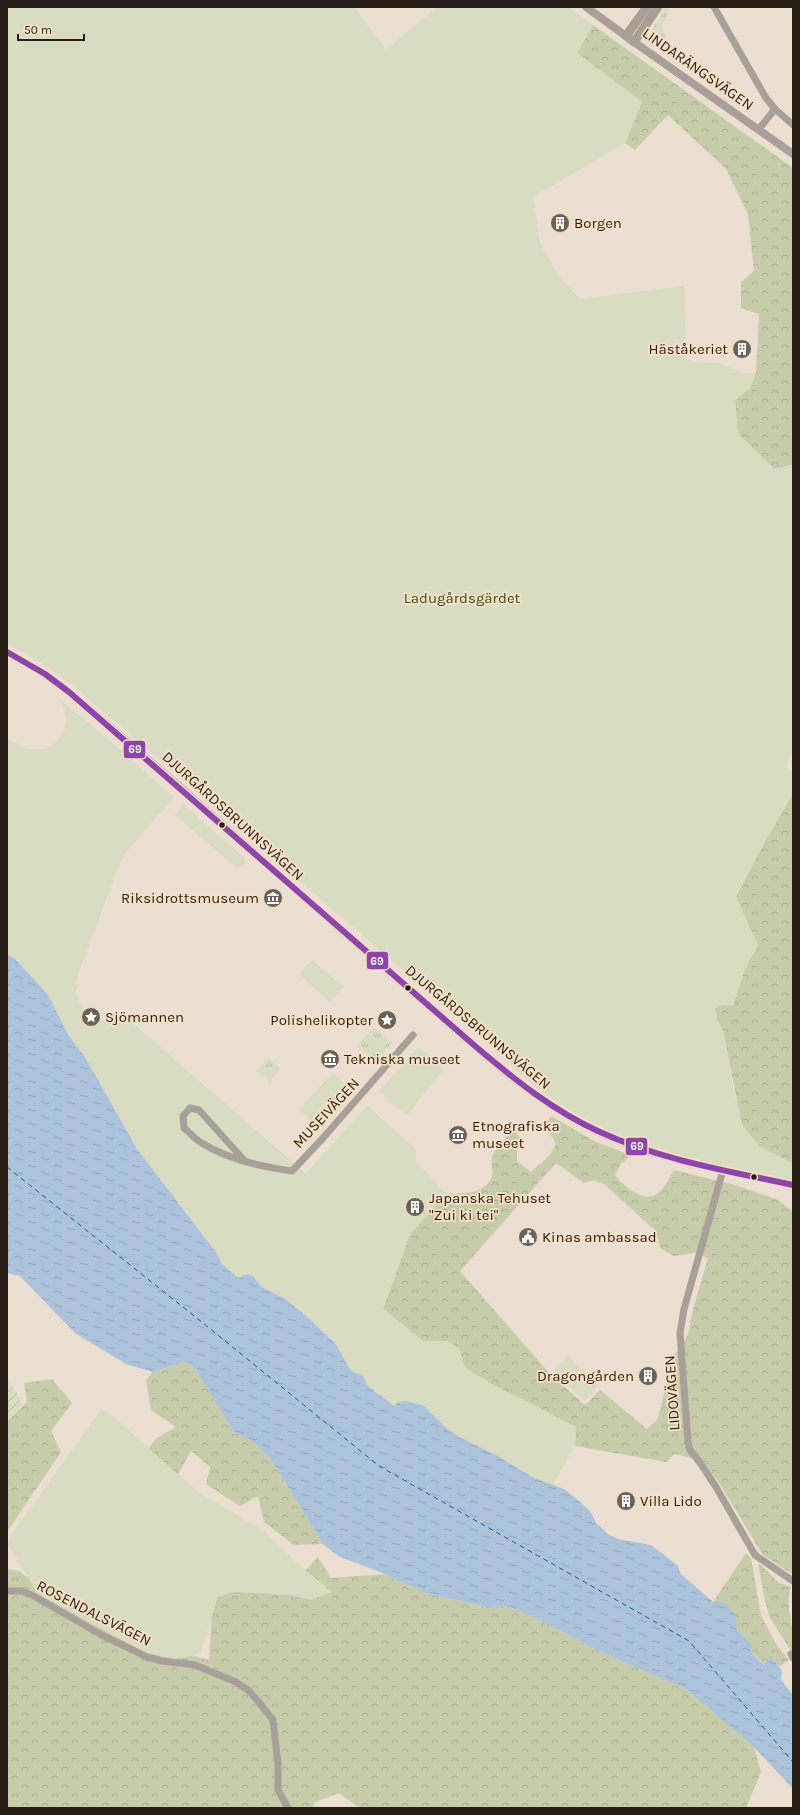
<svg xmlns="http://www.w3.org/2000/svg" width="800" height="1815" font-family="Karla,sans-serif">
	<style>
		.grass { fill: url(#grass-tufts) }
		.forest { fill: url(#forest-crowns); fill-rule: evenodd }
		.park { fill: #d8dcc0 }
		.garden { fill: url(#garden-furrows) }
		.water { fill: url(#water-ripples) }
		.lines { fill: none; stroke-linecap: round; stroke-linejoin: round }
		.ferry { stroke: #20578b; stroke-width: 1; stroke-dasharray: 5 4; stroke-linecap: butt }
		.minor { stroke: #a8a199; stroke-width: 7 }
		.tertiary { stroke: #a8a199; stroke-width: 8 }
		.secondary { stroke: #a89f95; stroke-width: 9 }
		.bus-1-casing { stroke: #f5e0c5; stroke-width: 9 }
		.bus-1 { stroke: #8e44ad; stroke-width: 6 }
		.bus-dot { fill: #271f15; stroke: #f5e0c5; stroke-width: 1.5 }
		.labels { text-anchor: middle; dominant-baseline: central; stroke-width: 3.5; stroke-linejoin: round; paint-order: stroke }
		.street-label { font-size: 15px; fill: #271f15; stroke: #f5e0c5 }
		.poi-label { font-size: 15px; fill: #271f15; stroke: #f5e0c5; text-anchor: start }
		.park-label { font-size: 15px; fill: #3a4c15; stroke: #f5e0c5 }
		.line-badge { stroke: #f5e0c5; stroke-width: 1.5 }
		.badge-label { font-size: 11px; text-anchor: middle; font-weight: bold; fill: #fff }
	</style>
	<defs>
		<pattern id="grass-tufts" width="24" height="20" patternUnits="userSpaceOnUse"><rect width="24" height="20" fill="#d8dcc0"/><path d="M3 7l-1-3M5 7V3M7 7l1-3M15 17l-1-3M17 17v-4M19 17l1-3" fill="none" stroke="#b9bca4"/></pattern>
		<pattern id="forest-crowns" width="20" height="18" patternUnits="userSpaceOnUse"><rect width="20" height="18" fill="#c7cdab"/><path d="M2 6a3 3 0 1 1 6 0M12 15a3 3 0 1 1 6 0" fill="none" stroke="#abb092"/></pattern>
		<pattern id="garden-furrows" width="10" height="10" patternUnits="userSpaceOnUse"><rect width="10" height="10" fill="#d8dcc0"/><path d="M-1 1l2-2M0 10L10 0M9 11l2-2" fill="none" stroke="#b9bca4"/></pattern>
		<pattern id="water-ripples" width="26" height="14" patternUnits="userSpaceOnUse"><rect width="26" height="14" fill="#abc3db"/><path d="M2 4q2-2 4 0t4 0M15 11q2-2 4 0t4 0" fill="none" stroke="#93a7bb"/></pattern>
	</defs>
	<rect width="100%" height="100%" fill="#eadfd0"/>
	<g class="grass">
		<path d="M 666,7 L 669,7 L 667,16 L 662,27 L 665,37 L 661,42 L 652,33 L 652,30 Z"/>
		<path d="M 374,1027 L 392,1043 L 375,1062 L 357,1046 Z"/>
		<path d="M 268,1058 L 280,1069 L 270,1082 L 257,1071 Z"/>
	</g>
	<g class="forest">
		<path d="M 593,25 L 793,168 L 793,465 L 774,469 L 738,434 L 735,400 L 750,388 L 756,373 L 759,314 L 741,308 L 741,282 L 754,271 L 748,214 L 726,169 L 668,115 L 635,150 L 625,143 L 642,102 L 577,53 Z"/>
		<path d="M 793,794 L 793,1164 L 759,1146 L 742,1125 L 723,1031 L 717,1020 L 715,1008 L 723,1005 L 733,1006 L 745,969 L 758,945 L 736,897 L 764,843 Z"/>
		<path d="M 551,1116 L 596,1142 L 631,1155 L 621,1164 L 615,1175 C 623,1185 641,1202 655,1195 C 664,1191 669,1178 674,1170 L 735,1185 L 776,1199 L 793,1211 L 793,1574 L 787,1571 L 763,1555 L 720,1484 L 706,1466 L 699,1460 L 675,1454 L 666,1462 L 575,1446 L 576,1427 L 490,1383 L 465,1368 L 459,1349 L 447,1341 L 423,1341 L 383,1309 L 410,1234 L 446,1194 C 461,1193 483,1195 491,1179 C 494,1172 491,1164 492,1158 C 494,1148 506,1138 513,1130 L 522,1139 L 517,1150 L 517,1161 L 531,1172 L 549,1156 L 556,1144 L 545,1125 ZM 556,1163 L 584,1183 L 594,1180 L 605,1185 L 656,1231 L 660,1248 L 674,1256 L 695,1253 L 708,1258 L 693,1309 L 688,1335 L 672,1358 L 658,1419 L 647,1429 L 600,1390 L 585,1405 L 550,1374 L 460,1271 Z"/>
		<path d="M 186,1361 L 196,1370 L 234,1432 L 253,1442 L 270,1458 L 323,1544 L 294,1545 L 264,1522 L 258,1496 L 240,1506 L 206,1484 L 210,1467 L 191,1451 L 173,1483 L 146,1451 L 157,1438 L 176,1427 L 151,1410 L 146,1380 L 153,1372 Z"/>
		<path d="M 52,1379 L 72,1403 L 51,1431 L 61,1452 L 7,1532 L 7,1421 L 27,1402 L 24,1383 Z"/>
		<path d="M 746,1553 L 751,1558 L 761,1616 L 778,1647 L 789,1660 L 779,1667 L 771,1658 L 765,1665 L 751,1651 L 752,1645 L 713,1602 Z"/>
		<path d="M 318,1557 L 331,1578 L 385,1574 L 425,1593 L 493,1608 L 505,1605 L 532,1616 L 597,1650 L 686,1689 L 754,1747 L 761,1772 L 746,1808 L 360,1808 L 339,1793 L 315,1802 L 312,1808 L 7,1808 L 7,1569 L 19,1571 L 69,1609 L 159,1647 L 209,1660 L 215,1565 L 294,1583 Z"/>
		<path d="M 758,1564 L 760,1564 L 778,1582 L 791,1587 C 786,1603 790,1616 793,1631 C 794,1638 793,1647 793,1654 L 770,1618 L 765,1601 Z"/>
	</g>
	<g class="park">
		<path d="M 7,7 L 354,7 L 386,50 L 437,7 L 568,7 L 593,25 L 577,53 L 642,102 L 625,143 L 533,197 L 540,244 L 560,278 L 580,299 L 684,286 L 686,357 L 693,362 L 718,363 L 746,374 L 756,373 L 750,388 L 735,400 L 738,434 L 774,469 L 793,465 L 793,751 L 786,766 L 793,773 L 793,794 L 764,843 L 736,897 L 758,945 L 745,969 L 733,1006 L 723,1005 L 715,1008 L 717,1020 L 723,1031 L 732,1082 L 742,1125 L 759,1146 L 793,1164 L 793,1181 C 707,1162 619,1147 546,1095 C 515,1073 493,1041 462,1021 L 75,687 L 36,659 L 7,644 Z"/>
		<path d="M 61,701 L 89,723 L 174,797 L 125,853 L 120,863 L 75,983 L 78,986 L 75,993 L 92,1025 L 119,1011 L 306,1174 L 367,1105 L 416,1150 L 416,1161 L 446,1194 L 410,1234 L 383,1309 L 423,1341 L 447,1341 L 459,1349 L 465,1368 L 490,1383 L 576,1427 L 575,1446 L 552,1486 L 534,1478 L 496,1455 L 461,1438 L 445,1427 L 423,1405 L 394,1406 L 368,1386 L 363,1376 L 351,1371 L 335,1343 L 305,1315 L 285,1299 L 262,1287 L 253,1276 L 247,1274 L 238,1278 L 222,1264 L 215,1251 L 137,1149 L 85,1057 L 69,1036 L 48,995 L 15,959 L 7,955 L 7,740 C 16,741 21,747 29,749 C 59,755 75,724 61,701 Z"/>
		<path d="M 183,804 L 245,859 L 244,864 L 237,868 L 175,815 Z"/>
		<path d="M 312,960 L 343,987 L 330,1002 L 299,974 Z"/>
		<path d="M 419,1047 L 443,1070 L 407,1115 L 387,1101 L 389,1099 L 379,1091 Z"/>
		<path d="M 333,1073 L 351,1090 L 318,1127 L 299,1109 Z"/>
		<path d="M 568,1356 L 599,1385 L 585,1401 L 553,1372 Z"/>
		<path d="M 103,1410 L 108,1412 L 198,1492 L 264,1531 L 296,1562 L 332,1592 L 311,1600 L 288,1595 L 234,1592 L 218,1597 L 201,1652 L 188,1657 L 173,1659 L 144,1652 L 56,1604 L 37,1593 L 9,1546 L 10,1537 L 100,1411 Z"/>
	</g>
	<path class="garden" d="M 7,1380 L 17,1393 L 22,1405 L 7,1420 Z"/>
	<path class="water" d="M 7,955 L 15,959 L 48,995 L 69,1036 L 85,1057 L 137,1149 L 215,1251 L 222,1264 L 238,1278 L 247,1274 L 253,1276 L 262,1287 L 285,1299 L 305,1315 L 335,1343 L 351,1371 L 363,1376 L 368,1386 L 394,1406 L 398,1402 L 406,1401 L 423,1405 L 445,1427 L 461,1438 L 496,1455 L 534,1478 L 564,1489 L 585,1506 L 592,1514 L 596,1523 L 609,1535 L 618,1539 L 651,1545 L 677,1565 L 681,1574 L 713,1602 L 723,1602 L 736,1615 L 736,1628 L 752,1645 L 751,1652 L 764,1665 L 771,1657 L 782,1671 L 781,1680 L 793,1695 L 793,1789 L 754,1747 L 686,1689 L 597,1650 L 532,1616 L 505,1605 L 493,1608 L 425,1593 L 385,1574 L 338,1556 L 323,1544 L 270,1458 L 253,1442 L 234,1432 L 196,1370 L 186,1361 L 153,1372 L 126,1364 L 75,1333 L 20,1276 L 7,1273 Z"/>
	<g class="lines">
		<path class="ferry" d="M 7,1167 L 203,1323 L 379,1466 L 689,1641 L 793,1762"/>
		<g class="minor">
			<path d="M 714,7 L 766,98 L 775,109"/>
			<path d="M 759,129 L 775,109 L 793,125"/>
			<path d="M 243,1159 L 199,1110 L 190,1108 L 183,1116 L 184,1128 C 189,1132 194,1138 200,1142 C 227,1159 261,1167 292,1171 L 323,1138 L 413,1035"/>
			<path d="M 723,1170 L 684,1309 L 680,1333 L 688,1442 L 690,1450 L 701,1464 L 716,1487 L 755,1555 L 793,1581"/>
			<path d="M 7,1591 L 21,1591 L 32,1595 L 100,1634 L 147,1657 L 162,1661 L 195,1665 L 236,1682 L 248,1690 L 258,1701 L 273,1720 L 278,1764 L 278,1790 L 288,1808"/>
			<path d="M 791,1654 L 793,1658"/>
		</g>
		<g class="tertiary">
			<path d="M 586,7 L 626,36"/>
			<path d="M 634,42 L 793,154"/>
			<path d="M 7,652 L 45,674 L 69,692 C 184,788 293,889 407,987 C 467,1038 526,1098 599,1132 C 659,1160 728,1171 793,1185"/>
		</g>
		<path class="secondary" d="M 647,7 L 626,36 L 634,42 L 658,7"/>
		<g class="bus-1-casing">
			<path id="bus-1" d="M 7,652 L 45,674 L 69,692 L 475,1046 C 514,1079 553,1111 600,1132 C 661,1160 728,1171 793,1185"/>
		</g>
		<use href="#bus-1" class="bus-1"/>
	</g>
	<defs>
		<g id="building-disc" transform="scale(1)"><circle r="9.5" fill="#6b6256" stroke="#f5e0c5"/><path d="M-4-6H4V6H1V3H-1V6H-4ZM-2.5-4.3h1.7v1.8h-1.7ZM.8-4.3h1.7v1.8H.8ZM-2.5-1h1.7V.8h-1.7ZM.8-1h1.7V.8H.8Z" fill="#fff"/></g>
		<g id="museum-disc" transform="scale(1)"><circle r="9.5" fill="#6b6256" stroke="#f5e0c5"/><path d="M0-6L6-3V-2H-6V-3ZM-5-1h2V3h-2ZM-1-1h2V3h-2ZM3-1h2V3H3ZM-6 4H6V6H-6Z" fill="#fff"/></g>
		<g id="sight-disc" transform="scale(1)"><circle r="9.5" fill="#6b6256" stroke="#f5e0c5"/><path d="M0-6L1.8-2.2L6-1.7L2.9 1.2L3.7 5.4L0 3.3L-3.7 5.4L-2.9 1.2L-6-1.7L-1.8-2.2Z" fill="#fff"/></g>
		<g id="civic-disc" transform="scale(1)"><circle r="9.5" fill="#6b6256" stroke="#f5e0c5"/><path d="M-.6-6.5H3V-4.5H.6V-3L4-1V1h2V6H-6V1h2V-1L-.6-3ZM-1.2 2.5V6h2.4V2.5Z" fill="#fff"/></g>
	</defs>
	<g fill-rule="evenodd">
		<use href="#building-disc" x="560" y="223"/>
		<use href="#building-disc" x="742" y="349"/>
		<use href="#museum-disc" x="273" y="898"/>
		<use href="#sight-disc" x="91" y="1017"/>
		<use href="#sight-disc" x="387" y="1020"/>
		<use href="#museum-disc" x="330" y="1059"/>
		<use href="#museum-disc" x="458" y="1135"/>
		<use href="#building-disc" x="415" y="1207"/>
		<use href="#civic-disc" x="528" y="1237"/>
		<use href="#building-disc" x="648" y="1376"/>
		<use href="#building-disc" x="626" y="1501"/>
	</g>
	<g class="bus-dot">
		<circle cx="222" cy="825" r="3.5"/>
		<circle cx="408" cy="988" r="3.5"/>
		<circle cx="754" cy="1177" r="3.5"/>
	</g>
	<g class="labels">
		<g class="street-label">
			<text transform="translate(698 69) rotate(35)">LINDARÄNGSVÄGEN</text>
			<text transform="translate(233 816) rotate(42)">DJURGÅRDSBRUNNSVÄGEN</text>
			<text transform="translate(478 1027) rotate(40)">DJURGÅRDSBRUNNSVÄGEN</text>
			<text transform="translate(326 1113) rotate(-47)">MUSEIVÄGEN</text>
			<text transform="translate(672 1393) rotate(-94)">LIDOVÄGEN</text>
			<text transform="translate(94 1613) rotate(27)">ROSENDALSVÄGEN</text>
		</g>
		<g class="poi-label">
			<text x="574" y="223">Borgen</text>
			<text x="728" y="349" text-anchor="end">Häståkeriet</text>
			<text x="259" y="898" text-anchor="end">Riksidrottsmuseum</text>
			<text x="105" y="1017">Sjömannen</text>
			<text x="373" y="1020" text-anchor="end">Polishelikopter</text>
			<text x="344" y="1059">Tekniska museet</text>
			<text x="472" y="1126">Etnografiska<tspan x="472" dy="17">museet</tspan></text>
			<text x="429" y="1198">Japanska Tehuset<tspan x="429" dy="17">"Zui ki tei"</tspan></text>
			<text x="542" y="1237">Kinas ambassad</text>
			<text x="634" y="1376" text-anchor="end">Dragongården</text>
			<text x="640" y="1501">Villa Lido</text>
		</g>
		<g class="park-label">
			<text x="462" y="598">Ladugårdsgärdet</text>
		</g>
	</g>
	<g class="line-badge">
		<rect x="123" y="740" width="23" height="19" rx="4" fill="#8e44ad"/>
		<rect x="366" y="951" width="23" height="19" rx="4" fill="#8e44ad"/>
		<rect x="625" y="1137" width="23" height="19" rx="4" fill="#8e44ad"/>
	</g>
	<g class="badge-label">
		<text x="135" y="753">69</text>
		<text x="377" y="965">69</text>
		<text x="637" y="1150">69</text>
	</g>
	<rect width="800" height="1815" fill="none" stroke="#271f15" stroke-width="16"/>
	<path d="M18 34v6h66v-6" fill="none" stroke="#271f15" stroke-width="2"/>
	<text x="24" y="34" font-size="12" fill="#271f15" stroke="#f5e0c5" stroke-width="3" paint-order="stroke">50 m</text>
</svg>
